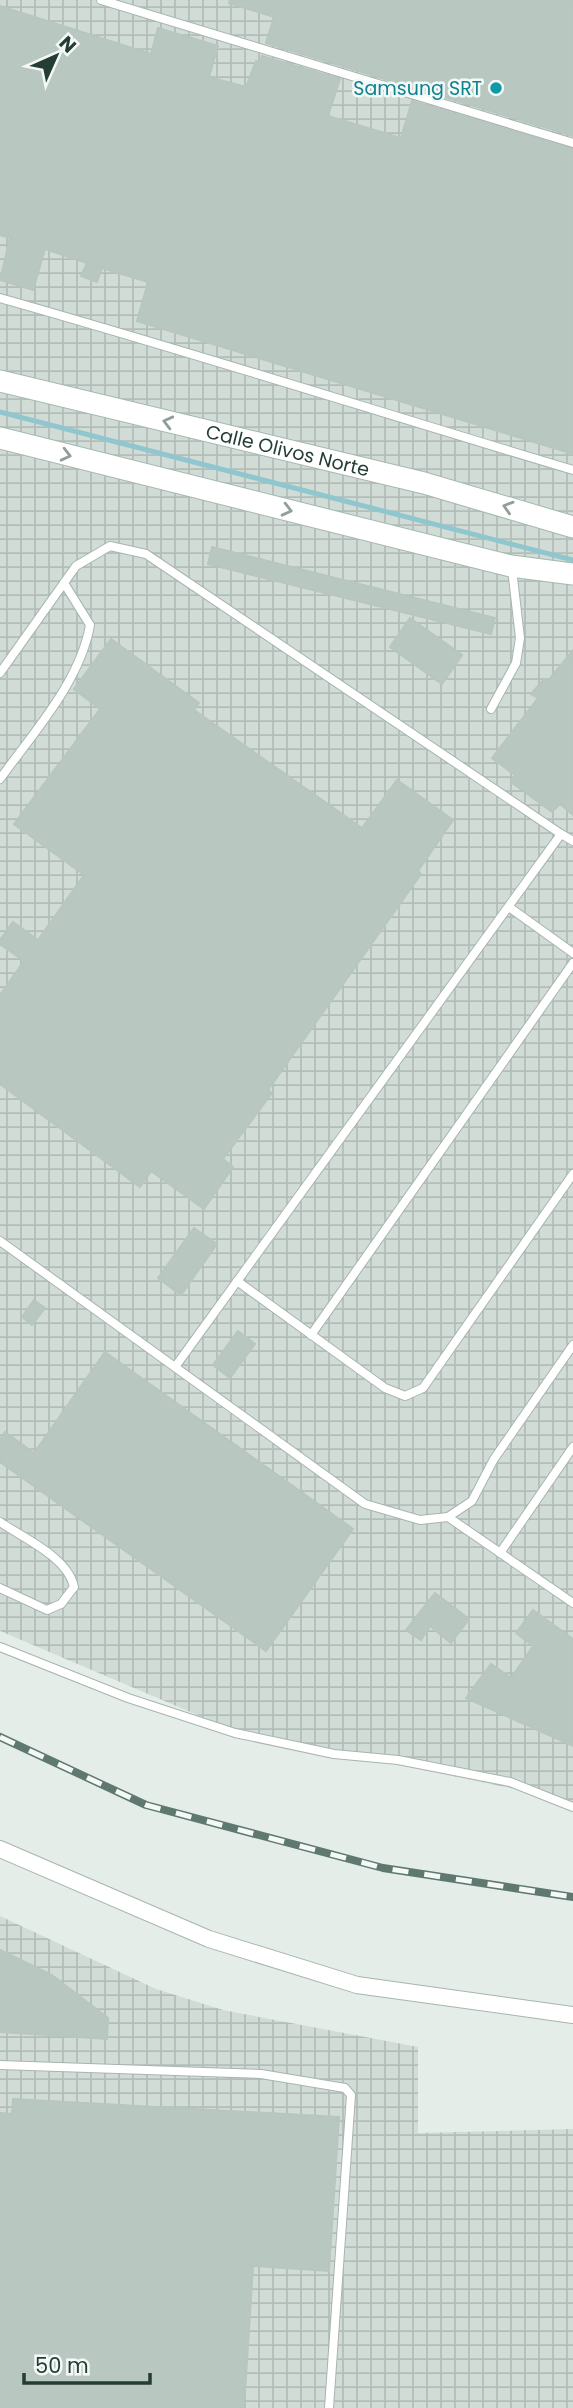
<svg xmlns="http://www.w3.org/2000/svg" width="573" height="2408" font-family="Poppins,sans-serif">
	<style>
		.industrial { fill: url(#industrial-grid) }
		.lines { fill: none; stroke-linecap: round; stroke-linejoin: round }
		.stream { stroke: #90c7ce; stroke-width: 5 }
		.building { fill: #b9c7c1; stroke: #b7c6bf; stroke-width: 2 }
		.service-casing { stroke: #a7b5af; stroke-width: 10 }
		.minor-casing { stroke: #a7b5af; stroke-width: 18 }
		.secondary-casing { stroke: #a3b8b0; stroke-width: 23 }
		.service { stroke: #fff; stroke-width: 8 }
		.minor { stroke: #fff; stroke-width: 16 }
		.secondary { stroke: #fff; stroke-width: 21 }
		.rail-casing { stroke: #5f7971; stroke-width: 8 }
		.rail { stroke: #f4f9f7; stroke-width: 5; stroke-dasharray: 16; stroke-linecap: butt }
		.oneway { stroke: #929e9a }
		.culture-dot { fill: #0f9aa8; stroke: #f4f9f7; stroke-width: 2.5 }
		.labels { text-anchor: middle; dominant-baseline: central; stroke-width: 5; stroke-linejoin: round; paint-order: stroke }
		.culture-label { font-size: 19px; fill: #0d838f; stroke: #f4f9f7; text-anchor: end }
		.street-label { font-size: 19px; fill: #243d35; stroke: #f4f9f7 }
	</style>
	<defs>
		<pattern id="industrial-grid" width="8" height="8" patternUnits="userSpaceOnUse" patternTransform="scale(1.75)"><rect width="8" height="8" fill="#d2dcd7"/><path d="M0 4h8M4 0v8" fill="none" stroke="#b4beb9"/></pattern>
	</defs>
	<rect width="100%" height="100%" fill="#e4ede8"/>
	<g class="industrial">
		<path d="M 0,0 L 573,0 L 573,1801 L 235,1731 L 0,1631 Z"/>
		<path d="M 0,1916 L 156,1989 L 223,2010 L 418,2047 L 418,2133 L 573,2129 L 573,2408 L 0,2408 Z"/>
	</g>
	<g class="lines">
		<path class="stream" d="M 0,412 L 573,560"/>
	</g>
	<g class="building">
		<path d="M 230,0 L 573,0 L 573,136 L 266,43 L 274,17 L 229,3 Z"/>
		<path d="M 0,6 L 151,54 L 158,28 L 218,46 L 209,77 L 246,87 L 256,61 L 260,62 L 262,56 L 340,79 L 328,116 L 401,138 L 412,101 L 573,149 L 573,454 L 137,321 L 148,282 L 102,268 L 97,282 L 81,276 L 87,263 L 45,249 L 33,290 L 0,280 L 10,238 L 0,235 Z"/>
		<path d="M 212,547 L 495,618 L 491,634 L 208,564 Z"/>
		<path d="M 410,618 L 462,655 L 442,684 L 390,647 Z"/>
		<path d="M 111,639 L 199,703 L 194,710 L 362,828 L 397,780 L 453,820 L 418,871 L 421,874 L 268,1090 L 272,1093 L 223,1159 L 233,1167 L 204,1209 L 151,1171 L 140,1187 L 0,1084 L 0,995 L 24,961 L 0,944 L 0,940 L 13,922 L 38,940 L 84,875 L 14,824 L 100,709 L 74,689 Z"/>
		<path d="M 573,650 L 573,815 L 560,804 L 552,812 L 511,782 L 516,776 L 492,758 L 538,698 L 531,694 L 543,680 L 548,681 Z"/>
		<path d="M 194,1228 L 217,1244 L 181,1295 L 158,1278 Z"/>
		<path d="M 34,1300 L 45,1308 L 32,1325 L 22,1317 Z"/>
		<path d="M 238,1331 L 255,1344 L 230,1378 L 213,1365 Z"/>
		<path d="M 105,1352 L 353,1529 L 266,1651 L 0,1462 L 0,1439 L 5,1432 L 34,1453 Z"/>
		<path d="M 435,1593 L 469,1619 L 451,1643 L 430,1626 L 421,1640 L 406,1630 Z"/>
		<path d="M 533,1610 L 573,1639 L 573,1746 L 466,1698 L 491,1664 L 511,1678 L 533,1646 L 516,1633 Z"/>
		<path d="M 0,1950 L 52,1975 L 108,2018 L 107,2039 L 0,2032 Z"/>
		<path d="M 13,2099 L 339,2117 L 329,2271 L 253,2266 L 244,2408 L 0,2408 L 0,2113 L 12,2114 Z"/>
	</g>
	<g class="lines">
		<g class="service-casing">
			<g id="service">
				<path d="M 101,0 L 573,143"/>
				<path d="M 0,298 C 192,352 382,413 573,470"/>
				<path d="M 0,673 L 76,566 L 110,546 L 146,554 L 561,834 L 175,1367"/>
				<path d="M 491,709 L 516,663 L 520,638 L 512,569"/>
				<path d="M 0,779 C 33,733 80,682 90,625 L 64,583"/>
				<path d="M 561,834 L 573,841"/>
				<path d="M 509,907 L 573,953"/>
				<path d="M 0,1241 L 365,1504 L 420,1520 L 448,1517 L 472,1501 L 494,1459 L 573,1345"/>
				<path d="M 237,1281 L 385,1388 L 405,1396 L 423,1388 L 573,1174"/>
				<path d="M 311,1335 L 573,963"/>
				<path d="M 448,1517 L 573,1603"/>
				<path d="M 0,1522 C 23,1538 68,1557 74,1587 L 61,1604 L 47,1610 L 0,1588"/>
				<path d="M 500,1553 L 573,1447"/>
				<path d="M 0,1647 L 128,1698 L 235,1733 L 334,1754 L 398,1760 L 510,1782 L 573,1807"/>
				<path d="M 0,2065 L 261,2074 L 345,2088 L 351,2095 L 329,2408"/>
			</g>
		</g>
		<g class="minor-casing">
			<path id="minor" d="M 0,1849 L 209,1939 L 357,1985 L 573,2015"/>
		</g>
		<g class="secondary-casing">
			<g id="secondary">
				<path id="s1" d="M 0,381 L 424,483 L 573,527"/>
				<path d="M 0,438 L 511,566 L 573,574"/>
			</g>
		</g>
		<use href="#service" class="service"/>
		<use href="#minor" class="minor"/>
		<use href="#secondary" class="secondary"/>
		<g class="rail-casing">
			<path id="rail" d="M 0,1737 L 146,1805 L 383,1868 L 573,1897"/>
		</g>
		<use href="#rail" class="rail"/>
	</g>
	<defs><path id="oneway-chevron" d="M-2-3.5L2.5 0L-2 3.5" fill="none" stroke-width="1.6" stroke-linecap="round" stroke-linejoin="round" transform="scale(1.75)"/></defs>
	<g class="oneway">
		<use href="#oneway-chevron" transform="translate(168 422) rotate(-166)"/>
		<use href="#oneway-chevron" transform="translate(66 455) rotate(14)"/>
		<use href="#oneway-chevron" transform="translate(508 507) rotate(-163)"/>
		<use href="#oneway-chevron" transform="translate(287 510) rotate(14)"/>
	</g>
	<circle class="culture-dot" cx="496" cy="88" r="7"/>
	<g class="labels">
		<g class="culture-label">
			<text x="482" y="88">Samsung SRT</text>
		</g>
		<g class="street-label">
			<text stroke="none"><textPath href="#s1" startOffset="296">Calle Olivos Norte</textPath></text>
		</g>
	</g>
	<g transform="translate(56 56) rotate(45)" stroke="#f4f9f7" stroke-width="5" paint-order="stroke">
	<path d="M0-5L12 26L0 18L-12 26Z" fill="#243d35"/>
	<text y="-10" font-size="19" font-weight="bold" text-anchor="middle" fill="#243d35">N</text>
	</g>
	<path d="M24 2373v10h126v-10" fill="none" stroke="#243d35" stroke-width="3.5"/>
	<text x="35" y="2373" font-size="21" fill="#243d35" stroke="#f4f9f7" stroke-width="5" paint-order="stroke">50 m</text>
</svg>
